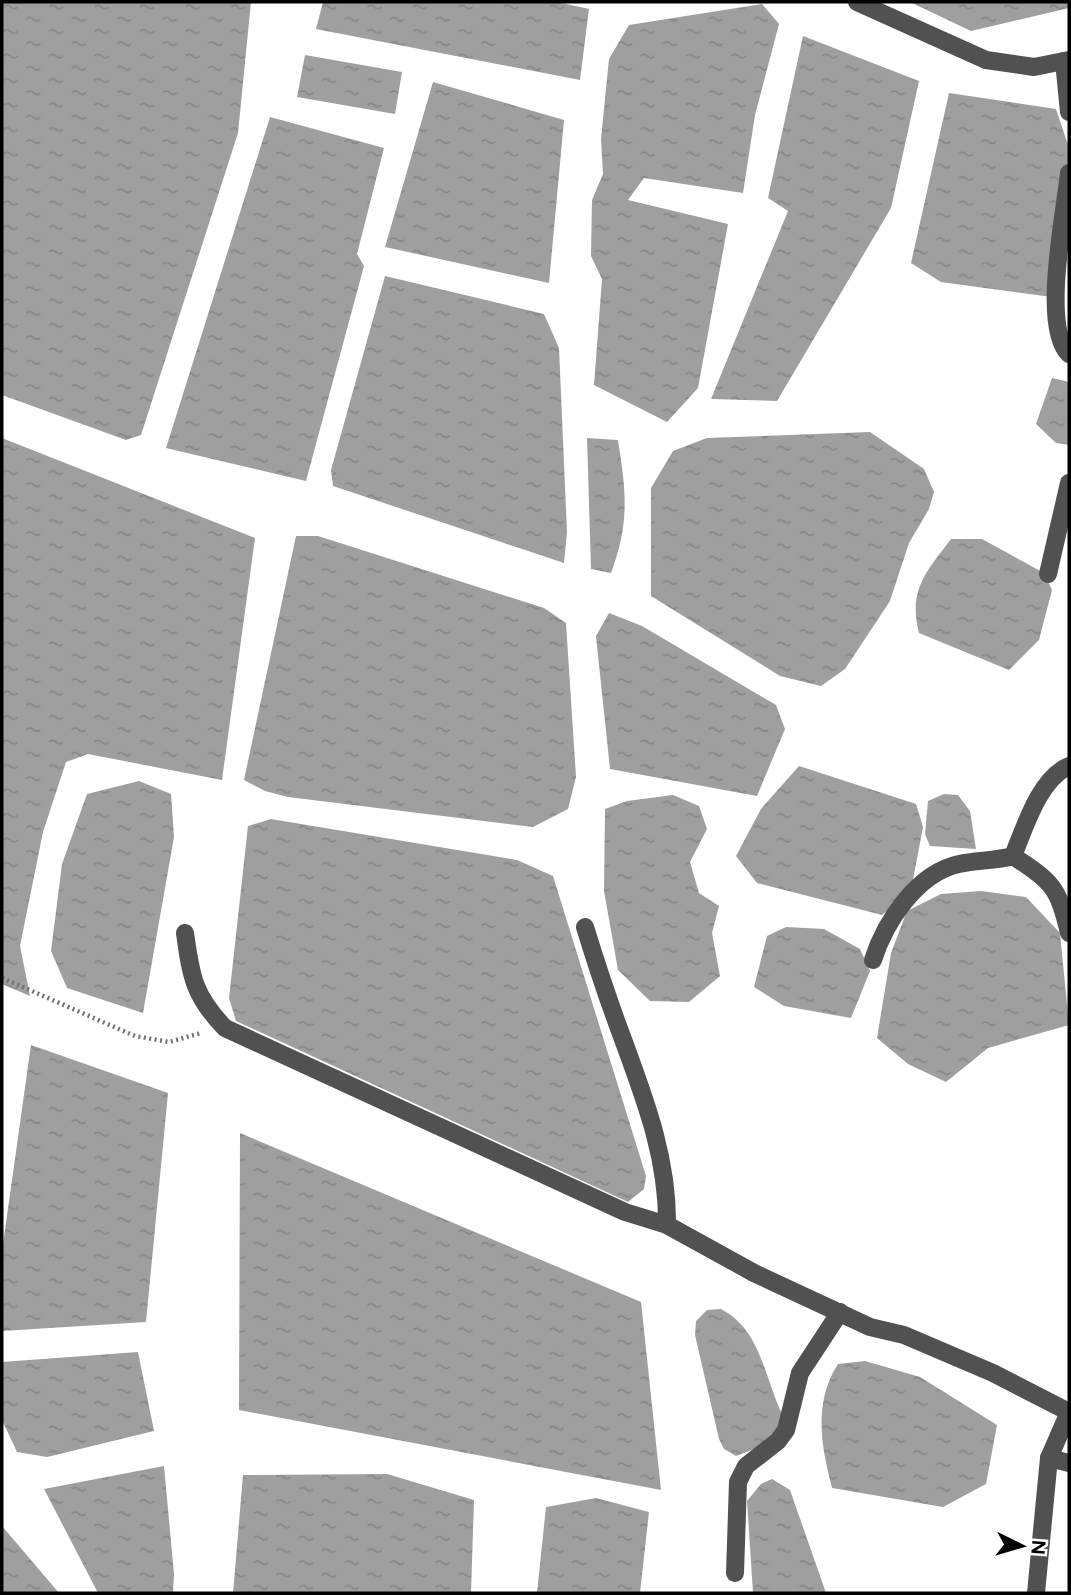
<svg xmlns="http://www.w3.org/2000/svg" width="1071" height="1595" font-family="Figtree,sans-serif">
	<style>
		.water { fill: url(#water-ripples) }
		.lines { fill: none; stroke-linecap: round; stroke-linejoin: round }
		.path { stroke: #737373; stroke-width: 4.5; stroke-dasharray: 2 3.5; stroke-linecap: butt }
		.minor { stroke: #515151; stroke-width: 18 }
	</style>
	<defs>
		<pattern id="water-ripples" width="26" height="14" patternUnits="userSpaceOnUse" patternTransform="scale(1.75)"><rect width="26" height="14" fill="#9f9f9f"/><path d="M2 4q2-2 4 0t4 0M15 11q2-2 4 0t4 0" fill="none" stroke="#878787"/></pattern>
	</defs>
	<rect width="100%" height="100%" fill="#fff"/>
	<g class="water">
		<path d="M 2,2 L 251,2 L 238,133 L 141,435 L 126,440 L 2,395 Z"/>
		<path d="M 323,2 L 557,2 L 589,9 L 580,80 L 316,29 Z"/>
		<path d="M 910,2 L 1069,2 L 1069,8 L 971,31 Z"/>
		<path d="M 762,4 L 779,24 L 755,115 L 743,193 L 644,178 L 628,200 L 728,224 L 698,388 L 667,422 L 594,385 L 602,279 L 591,256 L 592,200 L 603,174 L 601,139 L 609,59 L 629,25 Z"/>
		<path d="M 803,36 L 919,81 L 891,208 L 777,401 L 711,399 L 788,211 L 768,198 Z"/>
		<path d="M 305,55 L 402,72 L 395,114 L 297,97 Z"/>
		<path d="M 433,82 L 564,120 L 549,283 L 385,247 Z"/>
		<path d="M 949,93 L 1056,109 L 1069,148 L 1064,214 L 1052,297 L 941,282 L 911,263 Z"/>
		<path d="M 270,117 L 384,148 L 357,254 L 364,266 L 306,481 L 166,448 Z"/>
		<path d="M 385,276 L 544,314 L 559,348 L 567,532 L 564,563 L 333,486 L 331,470 Z"/>
		<path d="M 1052,378 L 1069,382 L 1069,445 L 1056,443 L 1036,424 Z"/>
		<path d="M 870,432 L 924,469 L 934,492 L 929,509 L 909,543 L 890,601 L 845,669 L 821,686 L 780,676 L 651,596 L 651,488 L 673,451 L 707,438 Z"/>
		<path d="M 2,438 L 255,538 L 222,780 L 88,754 L 66,762 L 43,832 L 20,946 L 30,996 L 2,984 Z"/>
		<path d="M 587,438 L 618,440 C 626,492 630,522 611,573 L 591,569 Z"/>
		<path d="M 296,536 L 318,536 L 544,608 L 566,623 L 576,777 L 568,809 L 533,827 L 288,797 L 265,791 L 244,780 Z"/>
		<path d="M 951,539 L 982,539 L 1044,573 L 1052,590 L 1039,640 L 1009,670 L 919,633 C 908,590 926,572 951,539 Z"/>
		<path d="M 609,613 L 642,626 L 776,705 L 785,729 L 757,796 L 610,769 L 596,636 Z"/>
		<path d="M 799,766 L 916,804 L 923,827 L 911,890 L 882,915 L 757,883 L 736,856 L 761,809 Z"/>
		<path d="M 139,781 L 171,794 L 174,837 L 143,1013 L 67,988 L 51,951 L 62,864 L 87,794 Z"/>
		<path d="M 944,794 L 958,795 L 970,811 L 976,849 L 930,846 L 925,834 L 928,801 Z"/>
		<path d="M 673,795 L 699,806 L 707,829 L 690,862 L 699,893 L 719,906 L 712,933 L 720,976 L 689,1002 L 650,1001 L 618,970 L 604,891 L 605,809 L 627,801 Z"/>
		<path d="M 271,819 L 517,860 L 553,876 L 646,1176 L 644,1189 L 628,1202 L 236,1021 L 229,998 L 248,826 Z"/>
		<path d="M 981,891 L 1026,897 L 1060,933 L 1069,1025 L 988,1048 L 946,1082 L 908,1064 L 877,1038 L 891,953 L 907,911 L 941,894 Z"/>
		<path d="M 786,927 L 824,929 L 860,949 L 870,971 L 851,1018 L 784,1006 L 754,987 L 767,936 Z"/>
		<path d="M 31,1045 L 168,1093 L 146,1322 L 2,1331 L 2,1251 Z"/>
		<path d="M 240,1133 L 641,1302 L 661,1490 L 239,1410 Z"/>
		<path d="M 721,1309 C 760,1329 764,1375 781,1412 L 782,1423 L 762,1446 L 736,1456 L 724,1449 L 719,1439 L 695,1335 L 696,1321 L 707,1310 Z"/>
		<path d="M 138,1352 L 154,1431 L 47,1457 L 17,1452 L 2,1420 L 2,1362 Z"/>
		<path d="M 865,1361 L 920,1377 L 997,1425 L 986,1484 L 943,1507 L 832,1488 C 821,1445 813,1403 838,1364 Z"/>
		<path d="M 164,1466 L 174,1574 L 173,1593 L 98,1593 L 44,1489 Z"/>
		<path d="M 387,1474 L 474,1500 L 471,1593 L 233,1593 L 243,1475 Z"/>
		<path d="M 772,1479 L 790,1490 L 826,1593 L 753,1593 L 747,1501 L 761,1484 Z"/>
		<path d="M 596,1498 L 649,1512 L 640,1593 L 537,1593 L 546,1507 Z"/>
		<path d="M 2,1526 L 59,1593 L 2,1593 Z"/>
	</g>
	<g class="lines">
		<path class="path" d="M 2,978 L 135,1036 L 169,1042 L 201,1033"/>
		<g class="minor">
			<path d="M 857,2 L 986,60 L 1034,67 L 1069,60"/>
			<path d="M 1064,61 L 1069,112"/>
			<path d="M 1069,173 C 1065,213 1041,327 1069,354"/>
			<path d="M 1048,574 L 1069,483"/>
			<path d="M 1013,856 C 1025,827 1039,779 1069,766"/>
			<path d="M 585,927 C 596,963 608,999 621,1034 C 644,1097 668,1157 667,1225"/>
			<path d="M 185,933 C 191,977 194,996 225,1028 L 625,1212 L 667,1225 L 754,1273 L 870,1327 L 904,1335 L 993,1373 L 1069,1412"/>
			<path d="M 873,960 C 885,922 917,873 959,864 C 977,860 995,861 1013,856 C 1052,882 1058,886 1069,933"/>
			<path d="M 1049,1458 L 1069,1463"/>
			<path d="M 735,1573 L 738,1482 L 746,1466 L 778,1441 L 786,1430 L 800,1373 L 840,1312"/>
			<path d="M 1036,1593 L 1049,1458 L 1069,1412"/>
		</g>
	</g>
	<rect width="1071" height="1595" fill="none" stroke="#000000" stroke-width="7"/>
	<g transform="translate(1022 1546) rotate(95)" stroke="#ffffff" stroke-width="5" paint-order="stroke">
	<path d="M0-5L12 26L0 18L-12 26Z" fill="#000000"/>
	<text y="-10" font-size="19" font-weight="bold" text-anchor="middle" fill="#000000">N</text>
	</g>
</svg>
